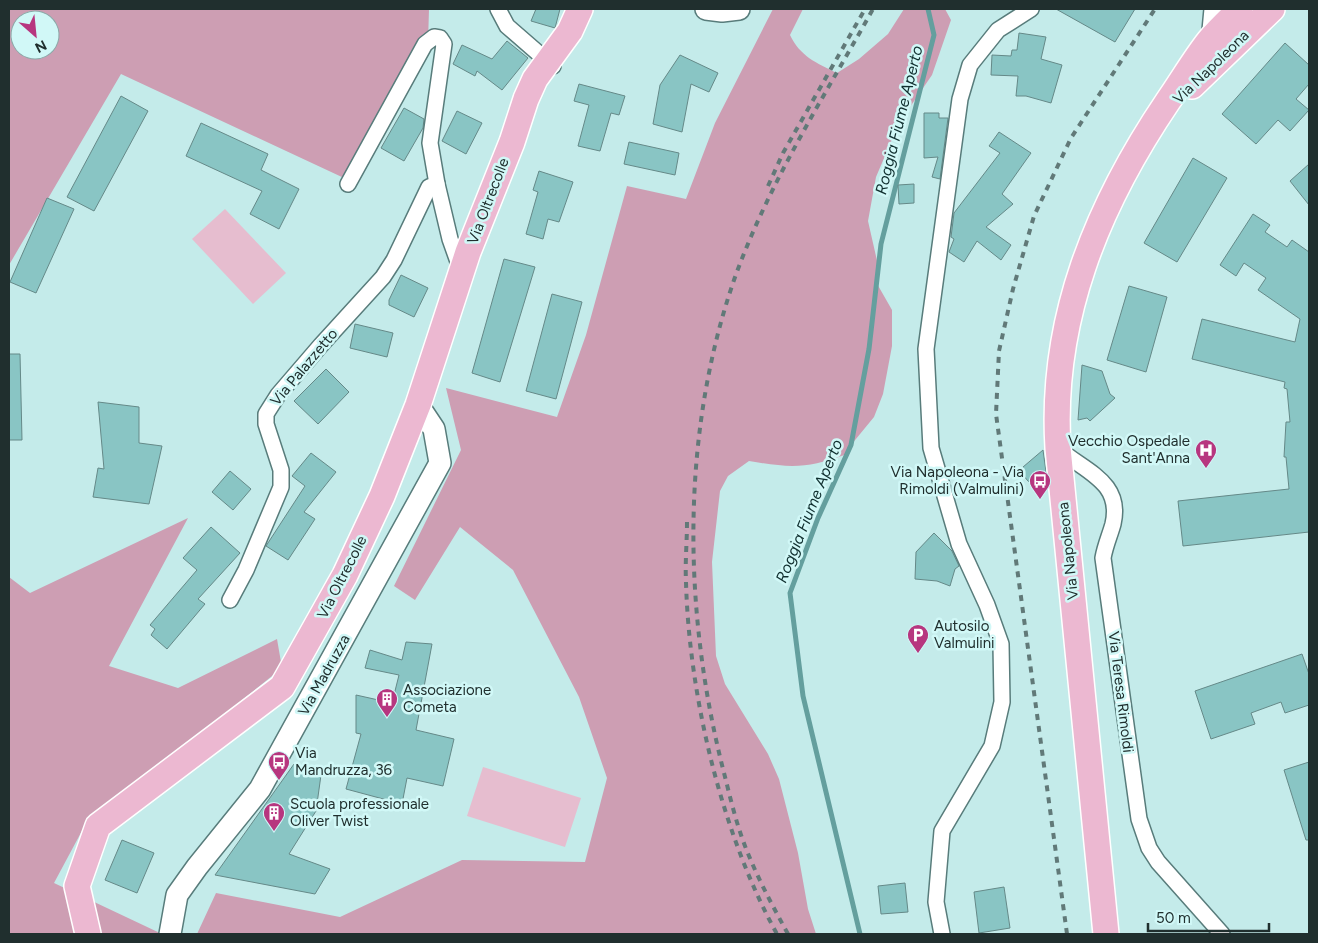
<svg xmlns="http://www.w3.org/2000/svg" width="1318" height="943" font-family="Figtree,sans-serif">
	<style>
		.green { fill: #e6bdcf }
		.forest { fill: #cd9eb3; fill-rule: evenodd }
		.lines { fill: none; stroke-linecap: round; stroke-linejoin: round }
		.stream { stroke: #649f9e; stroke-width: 5 }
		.building { fill: #89c5c4; stroke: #658988 }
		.street-casing { stroke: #587c7b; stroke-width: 18 }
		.secondary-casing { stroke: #587c7b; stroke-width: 24 }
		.primary-casing { stroke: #fff; stroke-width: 28 }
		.street { stroke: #fff; stroke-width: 15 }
		.secondary { stroke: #fff; stroke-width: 21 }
		.primary { stroke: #ecb8d1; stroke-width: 25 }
		.rail { stroke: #617978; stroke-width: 4; stroke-dasharray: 6 6; stroke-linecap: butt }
		.labels { text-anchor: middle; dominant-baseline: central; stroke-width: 5; stroke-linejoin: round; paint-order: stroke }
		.street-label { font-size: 15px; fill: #202f2e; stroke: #d1f8f7 }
		.poi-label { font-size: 15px; fill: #202f2e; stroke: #d1f8f7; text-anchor: start }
		.water-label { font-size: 16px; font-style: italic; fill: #102f2f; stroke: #d1f8f7 }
	</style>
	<rect width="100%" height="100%" fill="#c4ebea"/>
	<g class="green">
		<path d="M 225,209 L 286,273 L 253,304 L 192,239 Z"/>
		<path d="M 483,767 L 581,798 L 565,847 L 467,816 Z"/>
	</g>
	<g class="forest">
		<path d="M 9,9 L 429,9 L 428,43 L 344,178 L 121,74 L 9,265 ZM 20,20 L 50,20 L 50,50 L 20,50 Z"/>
		<path d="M 773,9 L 803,9 L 790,35 C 800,56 816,63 837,73 L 859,59 L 888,34 L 904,9 L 945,9 L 951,20 L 932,75 L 899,123 L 876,177 L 868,221 L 878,265 L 876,282 L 892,310 L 892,346 L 883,394 L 874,417 L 851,445 L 847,454 C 806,469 791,468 749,461 L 728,476 L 720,491 L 712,562 L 716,656 L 725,684 L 768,754 L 779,779 L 798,853 L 808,909 L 816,934 L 197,934 L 216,893 L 340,917 L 462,860 L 585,862 L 607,778 L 579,697 L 513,570 L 460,527 L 415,600 L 394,586 L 461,450 L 446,388 L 557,417 L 586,335 L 627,186 L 686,199 L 715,123 Z"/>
		<path d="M 188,518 L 109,666 L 178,688 L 277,639 L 282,668 L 84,827 L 54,883 L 162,934 L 9,934 L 9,577 L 30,593 Z"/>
	</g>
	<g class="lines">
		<path class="stream" d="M 860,934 L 803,696 L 790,593 L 818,518 L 851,445 L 869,349 L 881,244 L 934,35 L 928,9"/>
	</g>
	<g class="building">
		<path d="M 536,9 L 560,9 L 555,28 L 531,21 Z"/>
		<path d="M 1056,9 L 1135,9 L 1115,42 Z"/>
		<path d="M 1019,33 L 1046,37 L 1041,59 L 1062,65 L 1051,103 L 1026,96 L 1016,96 L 1018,76 L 991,75 L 992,55 L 1011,56 L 1012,50 L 1017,50 Z"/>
		<path d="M 507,41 L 528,58 L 502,90 L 477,71 L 475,76 L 453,64 L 462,45 L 492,59 Z"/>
		<path d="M 1285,43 L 1309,65 L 1309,84 L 1296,99 L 1309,110 L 1290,131 L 1278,120 L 1256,144 L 1222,114 Z"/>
		<path d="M 680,55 L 718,73 L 709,92 L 691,84 L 682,132 L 653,124 L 660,85 Z"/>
		<path d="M 579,84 L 625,96 L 619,115 L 611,113 L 600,151 L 578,146 L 589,105 L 574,101 Z"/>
		<path d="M 121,96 L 148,111 L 94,211 L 67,197 Z"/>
		<path d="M 404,108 L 424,119 L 423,128 L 404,161 L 381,148 Z"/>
		<path d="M 457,111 L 482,123 L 466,154 L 442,141 Z"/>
		<path d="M 924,113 L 939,113 L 939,118 L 948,118 L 940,179 L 932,177 L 938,157 L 924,158 Z"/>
		<path d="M 201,123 L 268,154 L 261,170 L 299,189 L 279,229 L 250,214 L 262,191 L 186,156 Z"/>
		<path d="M 999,132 L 1031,153 L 1002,194 L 1013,204 L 986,227 L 1011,245 L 1001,260 L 977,241 L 964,262 L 949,252 L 954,239 L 951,237 L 954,213 L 1000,153 L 989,146 Z"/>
		<path d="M 629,142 L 679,153 L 675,175 L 624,164 Z"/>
		<path d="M 1193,158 L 1227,178 L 1177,262 L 1144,243 Z"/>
		<path d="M 1309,164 L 1309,205 L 1290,181 Z"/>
		<path d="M 539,171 L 573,182 L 559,222 L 548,219 L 543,239 L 526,234 L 538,192 L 533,190 Z"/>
		<path d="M 914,184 L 914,203 L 899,204 L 898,185 Z"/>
		<path d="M 47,198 L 74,209 L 36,293 L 10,282 Z"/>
		<path d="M 1253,214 L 1270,225 L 1265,232 L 1287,247 L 1292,240 L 1309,252 L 1309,532 L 1183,546 L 1178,501 L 1289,489 L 1286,457 L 1284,457 L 1286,422 L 1290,422 L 1287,389 L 1284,388 L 1285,382 L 1192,359 L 1202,319 L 1295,342 L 1300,319 L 1258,290 L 1266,278 L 1244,263 L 1236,276 L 1220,265 Z"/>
		<path d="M 504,259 L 535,267 L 500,382 L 472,373 Z"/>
		<path d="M 401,275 L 428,288 L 414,317 L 389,305 L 389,300 Z"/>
		<path d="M 1129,286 L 1167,297 L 1146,372 L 1107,360 Z"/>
		<path d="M 552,294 L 582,302 L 556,399 L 526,391 Z"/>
		<path d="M 355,324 L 393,333 L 387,357 L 350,348 Z"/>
		<path d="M 9,354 L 20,354 L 22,440 L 9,440 Z"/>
		<path d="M 1082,365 L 1102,371 L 1110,394 L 1115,398 L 1090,421 L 1087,418 L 1078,420 Z"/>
		<path d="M 326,369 L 349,392 L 318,424 L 294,401 Z"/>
		<path d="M 98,402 L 139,407 L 139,443 L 162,446 L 149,504 L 93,497 L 98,468 L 104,469 Z"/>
		<path d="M 1043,450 L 1047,479 L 1047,486 L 1036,485 L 1028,481 L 1023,475 L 1023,467 Z"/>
		<path d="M 311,453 L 336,472 L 304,512 L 315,519 L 288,560 L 266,546 L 305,486 L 292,476 Z"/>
		<path d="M 230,471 L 251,489 L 233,510 L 212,492 Z"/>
		<path d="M 211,527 L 240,553 L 198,599 L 205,604 L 167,649 L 151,635 L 155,629 L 150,625 L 197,570 L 183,558 Z"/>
		<path d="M 934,533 L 952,551 L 959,566 L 955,569 L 950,586 L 937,581 L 915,579 L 916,552 Z"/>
		<path d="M 406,642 L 432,644 L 416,730 L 454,739 L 443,786 L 407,778 L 402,804 L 346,789 L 361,734 L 356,733 L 356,695 L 392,703 L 399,675 L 365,668 L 370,650 L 402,660 Z"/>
		<path d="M 1302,654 L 1309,674 L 1309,705 L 1285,713 L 1281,702 L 1251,713 L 1255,724 L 1211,739 L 1195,691 Z"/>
		<path d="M 1309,762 L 1309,840 L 1306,840 L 1284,770 Z"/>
		<path d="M 294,764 L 321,775 L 316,811 L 289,854 L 330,869 L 315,894 L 215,875 Z"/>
		<path d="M 122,840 L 154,853 L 137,893 L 105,880 Z"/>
		<path d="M 905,883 L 908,912 L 881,914 L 878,886 Z"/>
		<path d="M 1004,887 L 1010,928 L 979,933 L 974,892 Z"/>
	</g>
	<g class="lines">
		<g class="street-casing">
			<g id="street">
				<path d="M 498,9 L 507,26 L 553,66"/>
				<path d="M 1209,41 L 1212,9"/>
				<path d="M 348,184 L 425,44 L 434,37 L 440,38 L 444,44 L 430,143 L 437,184 L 450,239 L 461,270"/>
				<path d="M 1058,448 C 1083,471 1123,481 1113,524 C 1110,535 1105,546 1103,558 L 1139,819 L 1149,848 L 1158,862 L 1222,934"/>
				<path d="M 230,600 L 246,570 L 281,487 L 281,470 L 266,424 L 266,414 L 278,395 L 321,345 L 383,277 L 394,260 L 429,187 L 437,184"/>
				<path d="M 942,934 L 936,902 L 942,831 L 992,746 L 1002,702 L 1001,644 L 987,605 L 959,544 L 931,448 L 926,349 L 960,99 L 970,65 L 998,30 L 1031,9"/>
			</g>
		</g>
		<g class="secondary-casing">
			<g id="secondary">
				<path d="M 706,9 L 722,11 L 739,9"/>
				<path d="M 170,934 L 177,895 L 197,867 L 260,789 L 440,463 L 434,429 L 418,405"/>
			</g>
		</g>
		<g class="primary-casing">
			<g id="primary">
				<path d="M 1192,86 L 1272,9"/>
				<path d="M 88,934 L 77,886 L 98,826 L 282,687 L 345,575 L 382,496 L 418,405 L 468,252 L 512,142 L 526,99 L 535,79 L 570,31 L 580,9"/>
				<path d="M 1106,934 L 1058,448 C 1050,320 1097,206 1168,101 C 1182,81 1194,60 1209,41 C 1218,30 1230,19 1240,9"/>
			</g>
		</g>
		<use href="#street" class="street"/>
		<use href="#secondary" class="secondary"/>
		<use href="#primary" class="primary"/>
		<g class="rail">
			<path d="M 768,186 L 783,153 L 865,9"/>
			<path d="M 687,522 C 687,542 685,562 686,582 C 689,696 722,835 777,934"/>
			<path d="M 788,934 C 772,905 757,877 745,846 C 735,820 729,792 722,765 C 683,608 681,434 734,280 C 768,184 824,97 873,9"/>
			<path d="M 1067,934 L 996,414 L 999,351 L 1013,289 L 1034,216 L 1071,138 L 1155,9"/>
		</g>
	</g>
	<defs>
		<g id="hospital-pin" transform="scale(1.125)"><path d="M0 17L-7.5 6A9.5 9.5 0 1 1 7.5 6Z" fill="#b7367f" stroke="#d1f8f7"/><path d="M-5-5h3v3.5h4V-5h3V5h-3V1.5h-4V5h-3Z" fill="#fff"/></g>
		<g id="bus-pin" transform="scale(1.125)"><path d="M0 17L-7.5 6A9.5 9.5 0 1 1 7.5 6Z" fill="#b7367f" stroke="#d1f8f7"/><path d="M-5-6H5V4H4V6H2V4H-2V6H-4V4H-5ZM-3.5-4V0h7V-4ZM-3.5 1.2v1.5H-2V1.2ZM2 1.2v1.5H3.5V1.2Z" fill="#fff"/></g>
		<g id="parking-pin" transform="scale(1.125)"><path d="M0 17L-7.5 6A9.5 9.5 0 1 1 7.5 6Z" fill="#b7367f" stroke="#d1f8f7"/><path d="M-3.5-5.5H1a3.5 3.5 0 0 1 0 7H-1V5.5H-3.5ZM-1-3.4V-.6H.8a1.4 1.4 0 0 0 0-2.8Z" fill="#fff"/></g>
		<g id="building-pin" transform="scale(1.125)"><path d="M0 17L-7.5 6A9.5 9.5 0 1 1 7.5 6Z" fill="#b7367f" stroke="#d1f8f7"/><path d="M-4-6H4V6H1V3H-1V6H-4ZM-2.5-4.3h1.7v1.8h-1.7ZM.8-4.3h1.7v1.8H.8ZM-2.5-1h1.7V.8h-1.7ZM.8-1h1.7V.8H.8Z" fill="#fff"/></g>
	</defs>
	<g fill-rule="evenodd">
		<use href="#hospital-pin" x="1206" y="450"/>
		<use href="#bus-pin" x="1040" y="481"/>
		<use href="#parking-pin" x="918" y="635"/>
		<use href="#building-pin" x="387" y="699"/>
		<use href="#bus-pin" x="279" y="762"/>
		<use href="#building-pin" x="274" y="813"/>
	</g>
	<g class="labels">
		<g class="street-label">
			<text transform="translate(1211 67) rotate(-44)">Via Napoleona</text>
			<text transform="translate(488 201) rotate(-69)">Via Oltrecolle</text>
			<text transform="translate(304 367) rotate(-50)">Via Palazzetto</text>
			<text transform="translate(1068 551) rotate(-96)">Via Napoleona</text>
			<text transform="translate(342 577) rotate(-63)">Via Oltrecolle</text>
			<text transform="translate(324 675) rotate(-61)">Via Madruzza</text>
			<text transform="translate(1121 692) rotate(83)">Via Teresa Rimoldi</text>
		</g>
		<g class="poi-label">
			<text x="1190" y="441" text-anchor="end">Vecchio Ospedale<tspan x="1190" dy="17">Sant'Anna</tspan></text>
			<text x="1024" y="472" text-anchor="end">Via Napoleona - Via<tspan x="1024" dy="17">Rimoldi (Valmulini)</tspan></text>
			<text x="934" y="626">Autosilo<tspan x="934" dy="17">Valmulini</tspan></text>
			<text x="403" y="690">Associazione<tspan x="403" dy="17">Cometa</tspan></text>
			<text x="295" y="753">Via<tspan x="295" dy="17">Mandruzza, 36</tspan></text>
			<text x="290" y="804">Scuola professionale<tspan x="290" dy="17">Oliver Twist</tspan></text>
		</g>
		<g class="water-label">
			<text transform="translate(899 120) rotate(-76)">Roggia Fiume Aperto</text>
			<text transform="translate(809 511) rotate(-68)">Roggia Fiume Aperto</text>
		</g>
	</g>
	<rect width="1318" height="943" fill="none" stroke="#202f2e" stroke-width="20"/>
	<g transform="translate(35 35) rotate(153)"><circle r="24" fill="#d1f8f7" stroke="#8aa8a7"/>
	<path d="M0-4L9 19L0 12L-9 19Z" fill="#b7367f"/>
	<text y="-8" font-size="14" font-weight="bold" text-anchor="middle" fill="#202f2e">N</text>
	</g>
	<path d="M1148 923v8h121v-8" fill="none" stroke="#202f2e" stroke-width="2.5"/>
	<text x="1156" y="923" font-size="15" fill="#202f2e" stroke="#d1f8f7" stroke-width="4" paint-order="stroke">50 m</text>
</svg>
